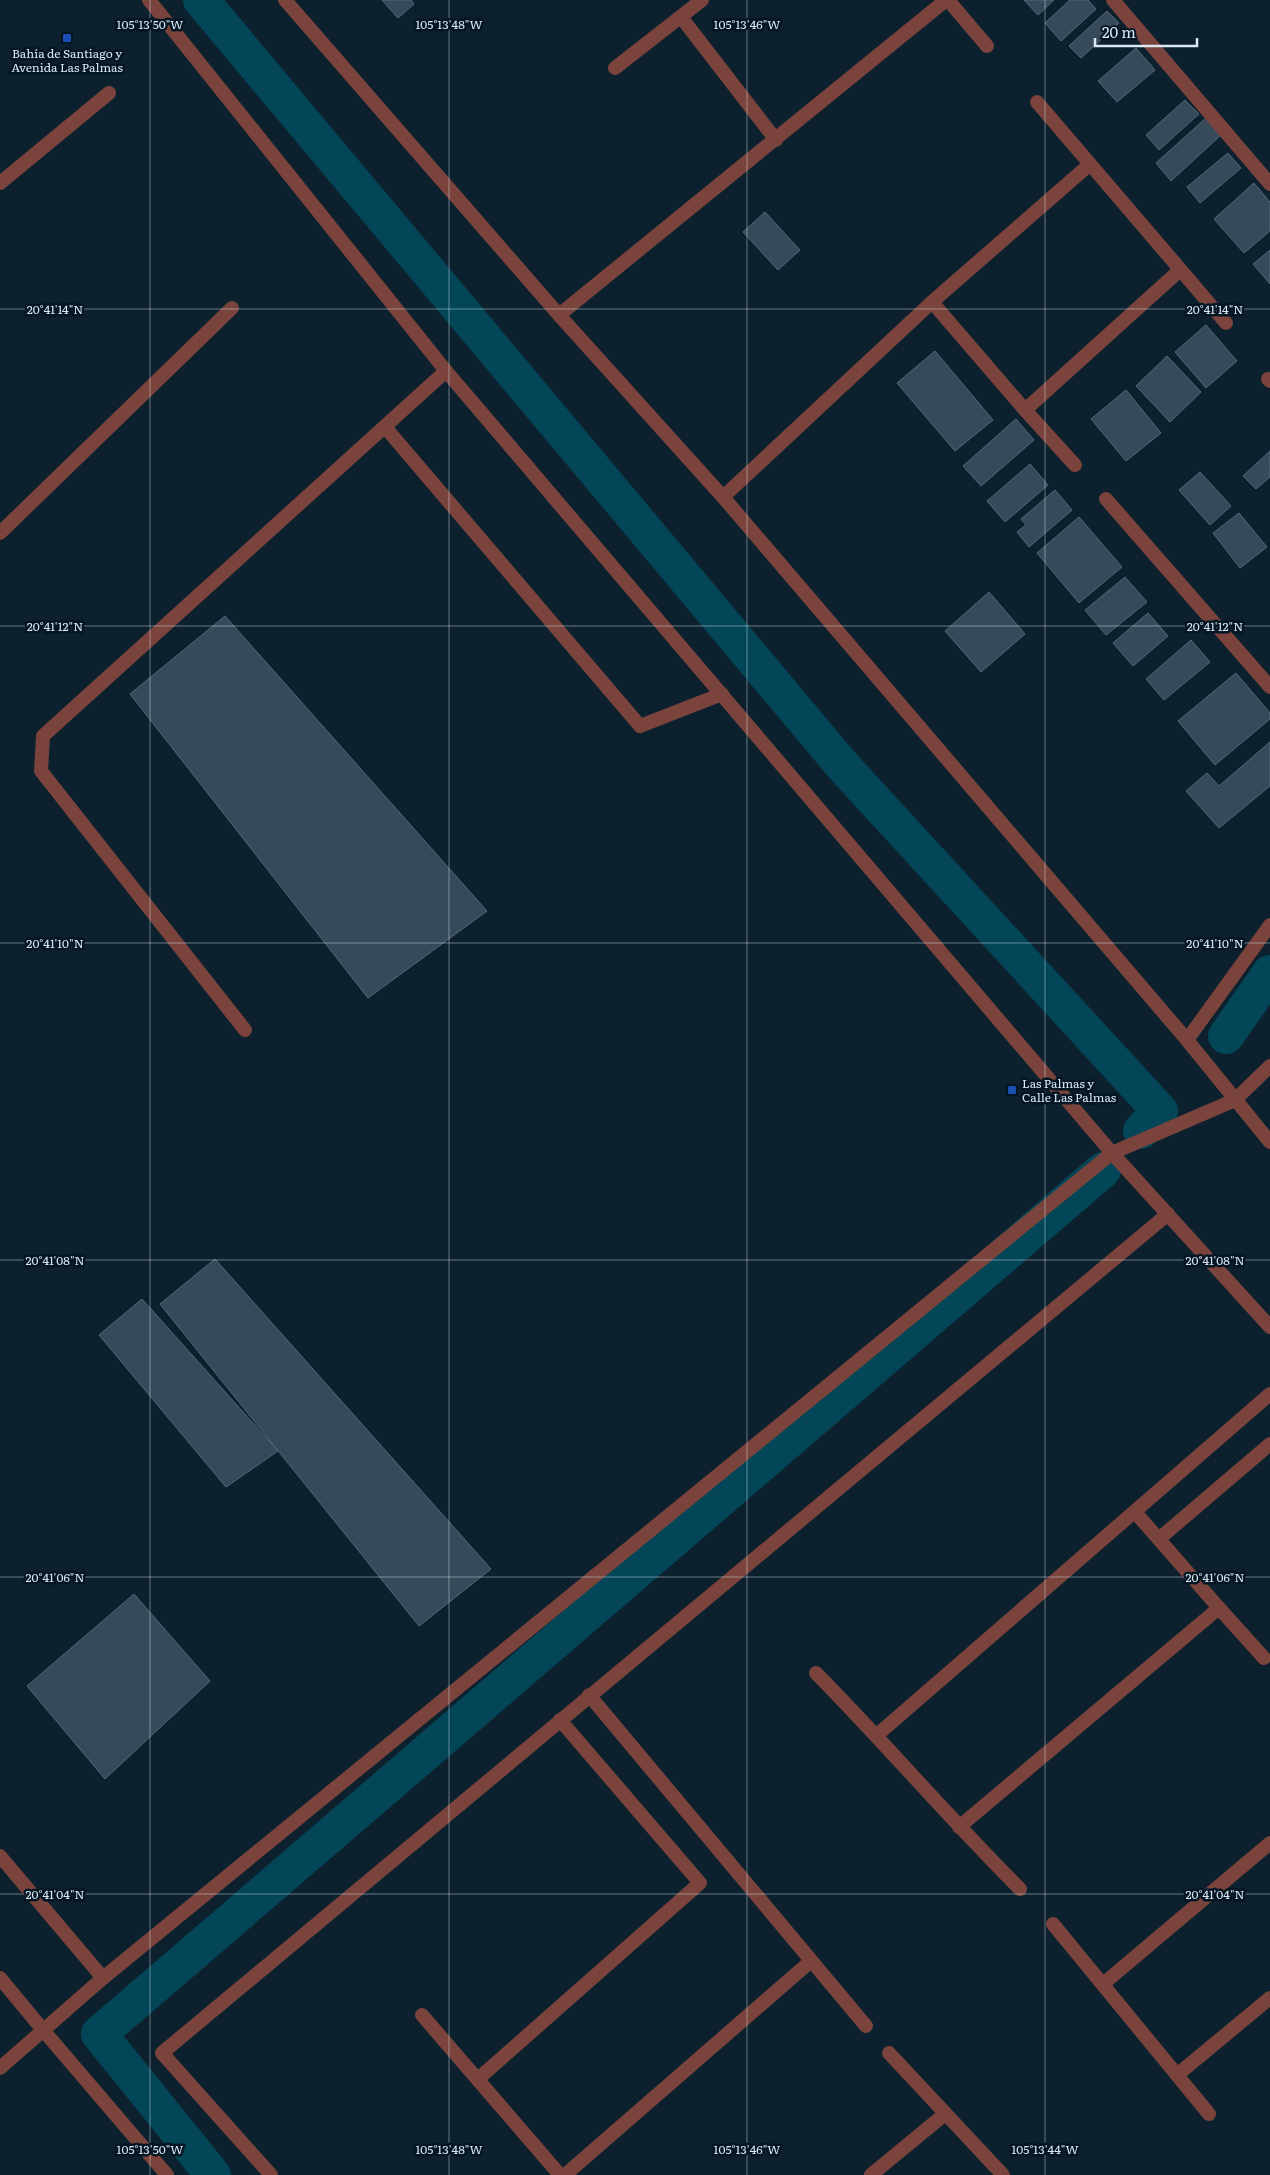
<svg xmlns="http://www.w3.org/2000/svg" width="1270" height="2175" font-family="Literata,serif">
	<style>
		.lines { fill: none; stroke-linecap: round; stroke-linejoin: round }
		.canal { stroke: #024657; stroke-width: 36 }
		.building { fill: #364a5a; stroke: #536879 }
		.service { stroke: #7a443c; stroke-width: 14 }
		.minor { stroke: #7a443c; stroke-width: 14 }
		.tertiary { stroke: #7a443c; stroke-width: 14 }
		.ticks { fill: none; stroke: #dbe7f1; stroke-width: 1; stroke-opacity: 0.45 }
		.transit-dot { fill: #1a4fb4; stroke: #041624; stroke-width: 2 }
		.labels { text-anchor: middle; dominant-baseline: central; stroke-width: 5; stroke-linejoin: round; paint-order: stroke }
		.poi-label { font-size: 12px; fill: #dbe7f1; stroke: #041624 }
		.ticks-label { font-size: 12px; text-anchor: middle; fill: #dbe7f1; stroke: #041624; stroke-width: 5; stroke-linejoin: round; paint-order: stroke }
	</style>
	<rect width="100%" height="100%" fill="#0d202e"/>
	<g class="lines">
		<g class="canal">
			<path d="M 201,0 L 842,765 L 1160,1111 L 1141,1131"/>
			<path d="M 1226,1036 L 1270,973"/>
			<path d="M 213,2175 L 99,2034 L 1103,1170"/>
		</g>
	</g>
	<g class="building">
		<path d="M 382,0 L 411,0 L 414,4 L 398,18 Z"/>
		<path d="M 1024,0 L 1054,0 L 1038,15 Z"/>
		<path d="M 1070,0 L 1088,0 L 1096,9 L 1061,41 L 1045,23 Z"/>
		<path d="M 1107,11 L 1119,23 L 1081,58 L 1069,46 Z"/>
		<path d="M 1136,48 L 1155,70 L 1117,102 L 1098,81 Z"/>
		<path d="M 1185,100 L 1199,114 L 1159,150 L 1146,135 Z"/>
		<path d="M 1207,117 L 1222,134 L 1171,181 L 1156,163 Z"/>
		<path d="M 1228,153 L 1241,168 L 1200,203 L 1187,187 Z"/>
		<path d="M 1254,183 L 1270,202 L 1270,231 L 1244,253 L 1214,219 Z"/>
		<path d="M 765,212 L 800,250 L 778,270 L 743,232 Z"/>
		<path d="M 1270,250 L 1270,284 L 1253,264 Z"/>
		<path d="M 1206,325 L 1237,361 L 1206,388 L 1175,352 Z"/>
		<path d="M 935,351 L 993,420 L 955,451 L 897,383 Z"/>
		<path d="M 1167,356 L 1201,392 L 1170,422 L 1136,386 Z"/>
		<path d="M 1126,390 L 1161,433 L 1126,461 L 1091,419 Z"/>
		<path d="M 1016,419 L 1034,440 L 981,486 L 963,466 Z"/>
		<path d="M 1270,451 L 1270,477 L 1256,489 L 1243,476 Z"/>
		<path d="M 1030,464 L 1048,485 L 1005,522 L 987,501 Z"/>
		<path d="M 1200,472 L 1231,506 L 1210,525 L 1179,490 Z"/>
		<path d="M 1055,490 L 1072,510 L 1029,547 L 1017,532 L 1026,525 L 1021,519 Z"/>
		<path d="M 1239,513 L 1267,547 L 1240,568 L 1213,533 Z"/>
		<path d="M 1079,517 L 1122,567 L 1079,603 L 1037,553 Z"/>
		<path d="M 1125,577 L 1147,602 L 1106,635 L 1085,610 Z"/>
		<path d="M 989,592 L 1025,634 L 981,672 L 945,631 Z"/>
		<path d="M 1148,613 L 1168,636 L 1133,666 L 1113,643 Z"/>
		<path d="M 225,616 L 487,911 L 368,998 L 130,694 Z"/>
		<path d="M 1191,640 L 1210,662 L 1164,700 L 1146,679 Z"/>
		<path d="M 1236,673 L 1270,713 L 1270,719 L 1215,765 L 1178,721 Z"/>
		<path d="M 1270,742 L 1270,786 L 1219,828 L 1186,791 L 1207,773 L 1219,786 Z"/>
		<path d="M 215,1259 L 491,1569 L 419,1626 L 160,1304 Z"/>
		<path d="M 142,1299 L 278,1451 L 226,1487 L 99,1335 Z"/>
		<path d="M 134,1594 L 210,1681 L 105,1779 L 27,1686 Z"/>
	</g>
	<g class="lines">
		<g class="service">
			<path d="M 0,183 L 109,93"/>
			<path d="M 385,427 L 640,726 L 722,694"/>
			<path d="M 0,533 L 232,308"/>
			<path d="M 245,1030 L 41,771 L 43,736 L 446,371"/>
			<path d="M 43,2030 L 167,2175"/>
		</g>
		<g class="minor">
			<path d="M 948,0 L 987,46"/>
			<path d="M 1113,0 L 1270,184"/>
			<path d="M 681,17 L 776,140"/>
			<path d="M 615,68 L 702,0"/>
			<path d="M 1037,102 L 1226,323"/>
			<path d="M 932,302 L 1025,410 L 1075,465"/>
			<path d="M 559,315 L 946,0"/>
			<path d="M 1268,379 L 1270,381"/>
			<path d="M 1025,410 L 1180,270"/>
			<path d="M 723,497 L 932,302 L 1089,165"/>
			<path d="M 1106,499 L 1270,687"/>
			<path d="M 1187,1040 L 1270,925"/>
			<path d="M 1160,1538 L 1270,1444"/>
			<path d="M 1219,1608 L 1264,1658"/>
			<path d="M 816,1673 C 886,1744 950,1819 1020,1889"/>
			<path d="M 589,1695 L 866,2026"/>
			<path d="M 877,1735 L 1270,1394"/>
			<path d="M 959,1827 L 1219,1608 L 1135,1512"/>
			<path d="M 0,1856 L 103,1978"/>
			<path d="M 1053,1924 L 1209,2114"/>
			<path d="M 0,1978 L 43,2030"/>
			<path d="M 1103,1984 L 1270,1843"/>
			<path d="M 422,2015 L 560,2175"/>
			<path d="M 889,2053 L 1003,2175"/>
			<path d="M 0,2068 L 103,1978 L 1112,1153 L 1235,1100 L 1270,1066"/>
			<path d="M 1177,2075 L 1270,1998"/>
			<path d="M 478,2079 L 700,1883 L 560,1720"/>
			<path d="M 271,2175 L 162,2053 L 1168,1214"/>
			<path d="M 565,2175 L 811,1961"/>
			<path d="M 871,2175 L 945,2114"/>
		</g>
		<g class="tertiary">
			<path d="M 149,0 L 446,371 L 1112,1153 L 1270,1327"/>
			<path d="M 285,0 L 559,315 L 723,497 L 1187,1040 L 1270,1142"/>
		</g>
	</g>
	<path class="ticks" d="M 150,0 L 150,2175M 449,0 L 449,2175M 747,0 L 747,2175M 1045,0 L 1045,2175M 0,309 L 1270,309M 0,626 L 1270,626M 0,943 L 1270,943M 0,1260 L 1270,1260M 0,1577 L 1270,1577M 0,1894 L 1270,1894"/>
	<g class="transit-dot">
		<rect x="62" y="33" width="10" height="10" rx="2.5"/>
		<rect x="1007" y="1085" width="10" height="10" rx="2.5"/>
	</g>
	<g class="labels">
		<g class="poi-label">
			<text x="67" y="53">Bahía de Santiago y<tspan x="67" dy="14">Avenida Las Palmas</tspan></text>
			<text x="1022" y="1083" text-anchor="start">Las Palmas y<tspan x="1022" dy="14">Calle Las Palmas</tspan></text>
		</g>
	</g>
	<g class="ticks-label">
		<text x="150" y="29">105°13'50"W</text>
		<text x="449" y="29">105°13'48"W</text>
		<text x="747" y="29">105°13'46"W</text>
		<text x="55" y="314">20°41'14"N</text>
		<text x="1215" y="314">20°41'14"N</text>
		<text x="55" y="631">20°41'12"N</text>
		<text x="1215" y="631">20°41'12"N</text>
		<text x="55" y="948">20°41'10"N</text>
		<text x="1215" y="948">20°41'10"N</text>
		<text x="55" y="1265">20°41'08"N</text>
		<text x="1215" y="1265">20°41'08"N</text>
		<text x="55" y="1582">20°41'06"N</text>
		<text x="1215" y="1582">20°41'06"N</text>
		<text x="55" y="1899">20°41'04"N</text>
		<text x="1215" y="1899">20°41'04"N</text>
		<text x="150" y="2154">105°13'50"W</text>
		<text x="449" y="2154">105°13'48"W</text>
		<text x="747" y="2154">105°13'46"W</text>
		<text x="1045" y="2154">105°13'44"W</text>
	</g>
	<path d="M1095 38v8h102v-8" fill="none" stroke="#dbe7f1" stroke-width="2.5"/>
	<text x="1102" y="38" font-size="15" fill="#dbe7f1" stroke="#041624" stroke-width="4" paint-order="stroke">20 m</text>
</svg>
